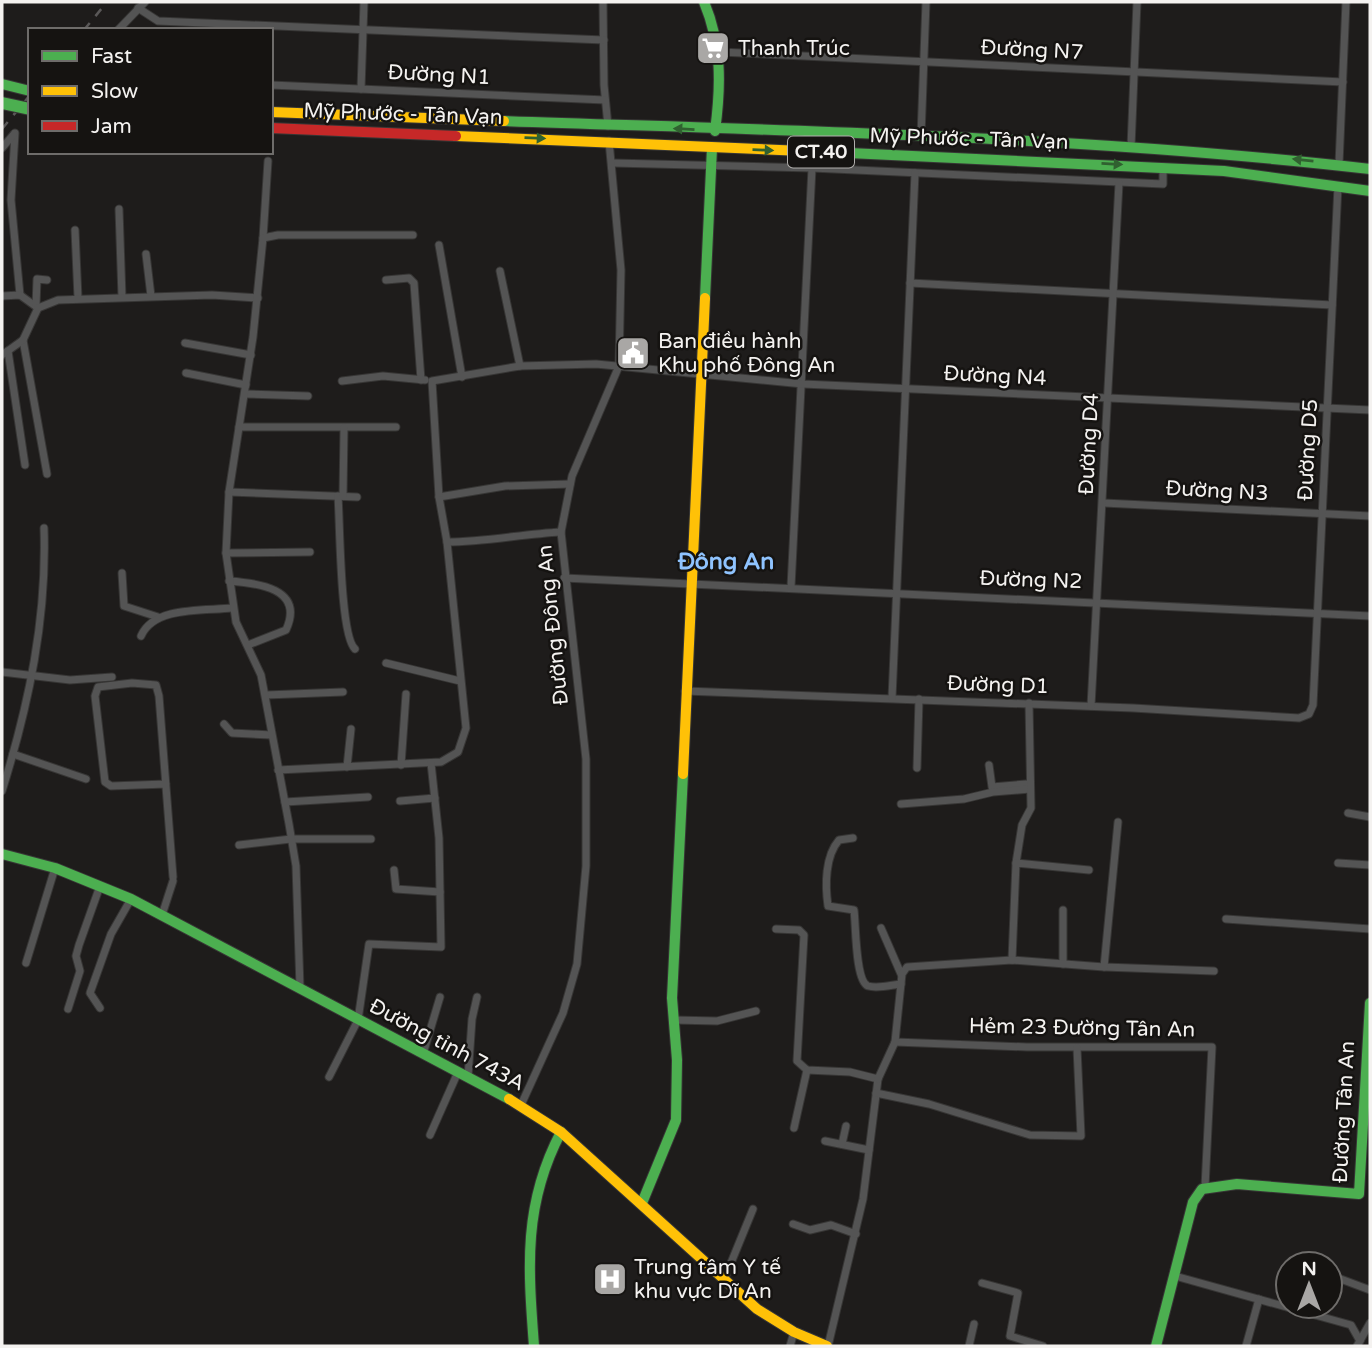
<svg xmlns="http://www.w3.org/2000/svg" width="1372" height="1348" font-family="'Varela Round',sans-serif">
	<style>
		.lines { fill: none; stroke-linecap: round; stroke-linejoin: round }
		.street-casing { stroke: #373635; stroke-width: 9 }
		.fast-casing { stroke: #373635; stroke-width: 12 }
		.slow-casing { stroke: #373635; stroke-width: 12 }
		.jam-casing { stroke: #373635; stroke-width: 12 }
		.street { stroke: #545454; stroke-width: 7 }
		.fast { stroke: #4caf50; stroke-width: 10 }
		.slow { stroke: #ffc107; stroke-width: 10 }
		.jam { stroke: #c62828; stroke-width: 10 }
		.rail { stroke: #5a5858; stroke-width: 2.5; stroke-dasharray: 9 9; stroke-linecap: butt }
		.fast-bridge-casing { stroke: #373635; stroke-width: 14; stroke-linecap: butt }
		.fast-bridge { stroke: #4caf50; stroke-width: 12 }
		.oneway { fill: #306130 }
		.labels { text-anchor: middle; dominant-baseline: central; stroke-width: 5; stroke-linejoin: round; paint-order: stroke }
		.shield { fill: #151311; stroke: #b1afad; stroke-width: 2 }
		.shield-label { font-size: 19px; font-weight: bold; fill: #f4f2f0 }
		.poi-label { font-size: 21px; fill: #f4f2f0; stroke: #151311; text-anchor: start }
		.street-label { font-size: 21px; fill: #f4f2f0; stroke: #151311 }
		.neighbourhood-label { font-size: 23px; font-weight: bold; fill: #8fc3fe; stroke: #151311 }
	</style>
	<rect width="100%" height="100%" fill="#1e1c1b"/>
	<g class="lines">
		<g class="street-casing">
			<g id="street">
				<path d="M 603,2 L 604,85 L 608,126"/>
				<path d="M 138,8 L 158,21 L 604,40"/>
				<path d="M 118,30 L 145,2"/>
				<path d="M 720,52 L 1343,82"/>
				<path d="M 271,85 L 605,100"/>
				<path d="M 361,89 L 364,2"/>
				<path d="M 15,133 L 11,200 L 20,295"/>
				<path d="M 921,136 L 926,2"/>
				<path d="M 1131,147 L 1137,2"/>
				<path d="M 2,148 L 14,134"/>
				<path d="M 613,163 L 812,168 L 1163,184 L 1163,167"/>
				<path d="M 1339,164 L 1346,2"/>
				<path d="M 119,209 L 122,297"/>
				<path d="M 75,230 L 78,298"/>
				<path d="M 263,238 L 268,161"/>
				<path d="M 439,245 L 462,377"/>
				<path d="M 146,254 L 151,296"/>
				<path d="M 500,271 L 520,366"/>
				<path d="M 386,280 L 409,278 L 414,283 L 421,380"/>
				<path d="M 910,283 L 1332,305"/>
				<path d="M 2,296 L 20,295 L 38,308"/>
				<path d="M 36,306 L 37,279 L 47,280"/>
				<path d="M 23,340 L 47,474"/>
				<path d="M 185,343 L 251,355"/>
				<path d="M 8,351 L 25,465"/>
				<path d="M 2,355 L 23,340 L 38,308 L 58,300 L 212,295 L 258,298"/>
				<path d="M 186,373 L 246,385"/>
				<path d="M 342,381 L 383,376 L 425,380"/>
				<path d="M 245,394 L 308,396"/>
				<path d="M 239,427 L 396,427"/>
				<path d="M 229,492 L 357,497"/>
				<path d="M 338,496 C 340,522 340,636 355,649"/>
				<path d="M 343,496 L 344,428"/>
				<path d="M 439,497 L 505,486 L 570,484"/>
				<path d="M 1104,503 L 1370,516"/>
				<path d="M 447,542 C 486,542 522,534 561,532"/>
				<path d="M 226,553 L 310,552"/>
				<path d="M 122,573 L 124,606 L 158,617"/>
				<path d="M 564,578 L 1370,616"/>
				<path d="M 229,581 C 257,583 305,588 286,630 L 248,645"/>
				<path d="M 791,587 L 812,168"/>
				<path d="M 141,636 C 154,606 204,611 232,608"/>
				<path d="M 386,663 L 460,681"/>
				<path d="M 2,672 L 70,680 L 112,677"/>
				<path d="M 685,691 L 1133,708 L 1299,718 L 1309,714 L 1313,705 L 1338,186"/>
				<path d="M 266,695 L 343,692"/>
				<path d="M 892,698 L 915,173"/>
				<path d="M 1091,706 L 1119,183"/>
				<path d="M 224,724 L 232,733 L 271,735"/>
				<path d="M 13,754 L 86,779"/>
				<path d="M 401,765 L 406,694"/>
				<path d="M 989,765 L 992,787 L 1026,784"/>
				<path d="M 347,767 L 351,729"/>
				<path d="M 917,768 L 919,699"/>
				<path d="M 278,770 L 441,762 L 458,752 L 466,728 L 447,542 L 439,497 L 432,381 L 520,366 L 596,364 L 803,384 L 1370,410"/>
				<path d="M 166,784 L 111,786 L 105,782 L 95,696 L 98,687 L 132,683 L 156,685 L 159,696 L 173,877"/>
				<path d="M 2,791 C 29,704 47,618 44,528"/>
				<path d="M 400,801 L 435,798"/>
				<path d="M 285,802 L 368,797"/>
				<path d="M 901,804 L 964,799 L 993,792 L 1030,789"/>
				<path d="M 1348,813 L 1370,817"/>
				<path d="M 853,838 L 839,840 C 825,856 825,885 828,906 L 854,910 C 856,924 855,981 868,986 C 878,989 891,985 901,984"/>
				<path d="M 239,845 L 291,839 L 371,839"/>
				<path d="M 1016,863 L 1022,825 L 1031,808 L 1029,703"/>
				<path d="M 1338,863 L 1370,865"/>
				<path d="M 394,870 L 396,889 L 440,892"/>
				<path d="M 162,915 L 173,881"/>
				<path d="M 1226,919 L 1370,929"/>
				<path d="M 881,928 L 901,974"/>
				<path d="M 776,929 L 799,930 L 804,935 L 797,1061 L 807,1070 L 850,1072 L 878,1079 L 863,1199 L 828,1346"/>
				<path d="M 1012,960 L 1016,863 L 1089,870"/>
				<path d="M 26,963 L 55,868"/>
				<path d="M 1063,964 L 1063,910"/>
				<path d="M 1104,967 L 1214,971"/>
				<path d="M 300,988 L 296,866 L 289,824 L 261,675 L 236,622 L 226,553 L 229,492 L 253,337 L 263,238 L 278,235 L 413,235"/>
				<path d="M 100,1008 L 90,993 L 111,934 L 131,899"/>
				<path d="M 68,1009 L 80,971 L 76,956 L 79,945 L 100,886"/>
				<path d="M 674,1020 L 717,1021 L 756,1011"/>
				<path d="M 895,1042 L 1027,1047 L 1212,1047 L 1205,1187"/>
				<path d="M 423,1054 L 440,997"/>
				<path d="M 329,1077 L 358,1020 L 369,944 L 441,947 L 439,838 L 431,763"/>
				<path d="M 468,1077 L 472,1019 L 477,997"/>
				<path d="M 878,1079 L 895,1042 L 902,974 L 907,967 L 1012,960 L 1104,967 L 1118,822"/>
				<path d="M 876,1093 L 929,1104 L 1030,1135 L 1081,1136 L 1077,1048"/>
				<path d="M 521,1105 L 563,1013 L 577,964 L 586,866 L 586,759 L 561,532 L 572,476 L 619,366 L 621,270 L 609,141"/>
				<path d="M 794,1128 L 807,1070"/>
				<path d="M 430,1135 L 458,1072"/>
				<path d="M 825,1141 L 869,1150"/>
				<path d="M 842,1144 L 846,1126"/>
				<path d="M 793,1224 L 810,1230 L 831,1225 L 856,1234"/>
				<path d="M 1330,1275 L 1370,1290"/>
				<path d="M 1175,1276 L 1351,1325 L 1360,1341"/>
				<path d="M 724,1280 L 753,1209"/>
				<path d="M 982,1283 L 1018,1293 L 1010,1336 L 1043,1346"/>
				<path d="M 790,1346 L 794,1332"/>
				<path d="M 969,1346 L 974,1324"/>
				<path d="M 1246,1346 L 1259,1299"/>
				<path d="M 1357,1346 L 1370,1323"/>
			</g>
		</g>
		<g class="fast-casing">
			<g id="fast">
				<path d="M 704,2 C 722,45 721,86 715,131"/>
				<path d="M 2,84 L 30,91"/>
				<path d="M 504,121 C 793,131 1083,136 1370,169"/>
				<path d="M 849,153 L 1224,171 L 1370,191"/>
				<path d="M 705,298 L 712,148"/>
				<path d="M 2,854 L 55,868 L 131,899 L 509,1099"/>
				<path d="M 642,1203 L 676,1120 L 677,1060 L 672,998 L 683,774"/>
				<path d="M 534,1346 C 528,1267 523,1204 561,1132"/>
				<path d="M 1156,1346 L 1193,1202 L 1202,1189 L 1237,1184 L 1359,1194 L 1370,1003"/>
			</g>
		</g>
		<g class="slow-casing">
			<g id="slow">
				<path d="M 271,112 L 504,121"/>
				<path d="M 456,136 L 849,153"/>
				<path d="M 683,774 L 705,298"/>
				<path d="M 509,1099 L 561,1132 L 757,1309 L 794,1332 L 827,1346"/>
			</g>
		</g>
		<g class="jam-casing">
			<path id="jam" d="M 271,128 L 456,136"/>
		</g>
		<use href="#street" class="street"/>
		<use href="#fast" class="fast"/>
		<use href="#slow" class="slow"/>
		<use href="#jam" class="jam"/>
		<g class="rail">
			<path d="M 84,30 L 107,2"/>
			<path d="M 2,129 L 30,95"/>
		</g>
		<g class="fast-bridge-casing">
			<path id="fast-bridge" d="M 2,103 L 30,109"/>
		</g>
		<use href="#fast-bridge" class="fast-bridge"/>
	</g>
	<defs><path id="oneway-solid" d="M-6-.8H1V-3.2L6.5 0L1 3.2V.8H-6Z" transform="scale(1.75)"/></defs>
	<g class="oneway">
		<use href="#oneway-solid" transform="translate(684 129) rotate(-177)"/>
		<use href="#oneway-solid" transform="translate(535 138) rotate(2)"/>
		<use href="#oneway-solid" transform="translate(763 150) rotate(2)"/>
		<use href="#oneway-solid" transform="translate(1303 160) rotate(-174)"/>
		<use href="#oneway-solid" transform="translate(1112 164) rotate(3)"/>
	</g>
	<defs>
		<g id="supermarket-square" transform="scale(1.75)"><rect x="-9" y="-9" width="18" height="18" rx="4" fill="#a9a7a5" stroke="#151311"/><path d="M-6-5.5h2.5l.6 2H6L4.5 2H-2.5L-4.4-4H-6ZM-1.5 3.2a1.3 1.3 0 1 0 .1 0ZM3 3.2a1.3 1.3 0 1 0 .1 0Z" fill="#fff"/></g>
		<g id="civic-square" transform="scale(1.75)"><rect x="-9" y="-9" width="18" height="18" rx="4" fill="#a9a7a5" stroke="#151311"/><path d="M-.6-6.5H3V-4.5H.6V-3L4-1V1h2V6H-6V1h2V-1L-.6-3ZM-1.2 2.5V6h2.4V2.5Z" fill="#fff"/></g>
		<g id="hospital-square" transform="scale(1.75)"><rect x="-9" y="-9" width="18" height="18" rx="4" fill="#a9a7a5" stroke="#151311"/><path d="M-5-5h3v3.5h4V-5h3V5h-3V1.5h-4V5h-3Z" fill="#fff"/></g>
	</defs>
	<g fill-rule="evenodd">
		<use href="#supermarket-square" x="713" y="48"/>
		<use href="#civic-square" x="633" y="353"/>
		<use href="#hospital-square" x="610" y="1279"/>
	</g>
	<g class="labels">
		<rect class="shield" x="788" y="136.5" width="66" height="31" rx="5"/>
		<g class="shield-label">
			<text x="821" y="152">CT.40</text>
		</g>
		<g class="poi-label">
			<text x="738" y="48">Thanh Trúc</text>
			<text x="658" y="341">Ban điều hành<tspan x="658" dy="24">Khu phố Đông An</tspan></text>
			<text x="634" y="1267">Trung tâm Y tế<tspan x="634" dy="24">khu vực Dĩ An</tspan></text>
		</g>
		<g class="street-label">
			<text transform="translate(1032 50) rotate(3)">Đường N7</text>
			<text transform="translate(439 75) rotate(3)">Đường N1</text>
			<text transform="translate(403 114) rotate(2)">Mỹ Phước - Tân Vạn</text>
			<text transform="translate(969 139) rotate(2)">Mỹ Phước - Tân Vạn</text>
			<text transform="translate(995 376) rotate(3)">Đường N4</text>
			<text transform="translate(1089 444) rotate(-87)">Đường D4</text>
			<text transform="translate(1308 450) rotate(-87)">Đường D5</text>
			<text transform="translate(1217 491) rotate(3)">Đường N3</text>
			<text transform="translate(1031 580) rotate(2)">Đường N2</text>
			<text transform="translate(553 625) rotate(-96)">Đường Đông An</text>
			<text transform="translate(998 685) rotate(2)">Đường D1</text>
			<text transform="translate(1082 1028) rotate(1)">Hẻm 23 Đường Tân An</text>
			<text transform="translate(447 1045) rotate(28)">Đường tỉnh 743A</text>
			<text transform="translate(1344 1112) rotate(-87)">Đường Tân An</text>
		</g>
		<g class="neighbourhood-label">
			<text x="726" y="562">Đông An</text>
		</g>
	</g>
	<rect width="1372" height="1348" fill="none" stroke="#f4f2f0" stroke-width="7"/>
	<rect x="28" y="28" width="245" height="126" fill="#151311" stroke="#6e6c6a" stroke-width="2"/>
	<rect x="42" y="51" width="35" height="10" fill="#4caf50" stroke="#6e6c6a" stroke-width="2"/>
	<text x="91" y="63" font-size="21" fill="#f4f2f0">Fast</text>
	<rect x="42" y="86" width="35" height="10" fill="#ffc107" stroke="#6e6c6a" stroke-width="2"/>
	<text x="91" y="98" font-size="21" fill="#f4f2f0">Slow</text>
	<rect x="42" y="121" width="35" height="10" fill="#c62828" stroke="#6e6c6a" stroke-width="2"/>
	<text x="91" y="133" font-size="21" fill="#f4f2f0">Jam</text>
	<g transform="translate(1309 1285)"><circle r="33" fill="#151311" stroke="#6e6c6a" stroke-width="2"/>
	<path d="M0-5L12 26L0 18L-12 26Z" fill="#a9a7a5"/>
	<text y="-10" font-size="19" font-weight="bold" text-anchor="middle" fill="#f4f2f0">N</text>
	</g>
</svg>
